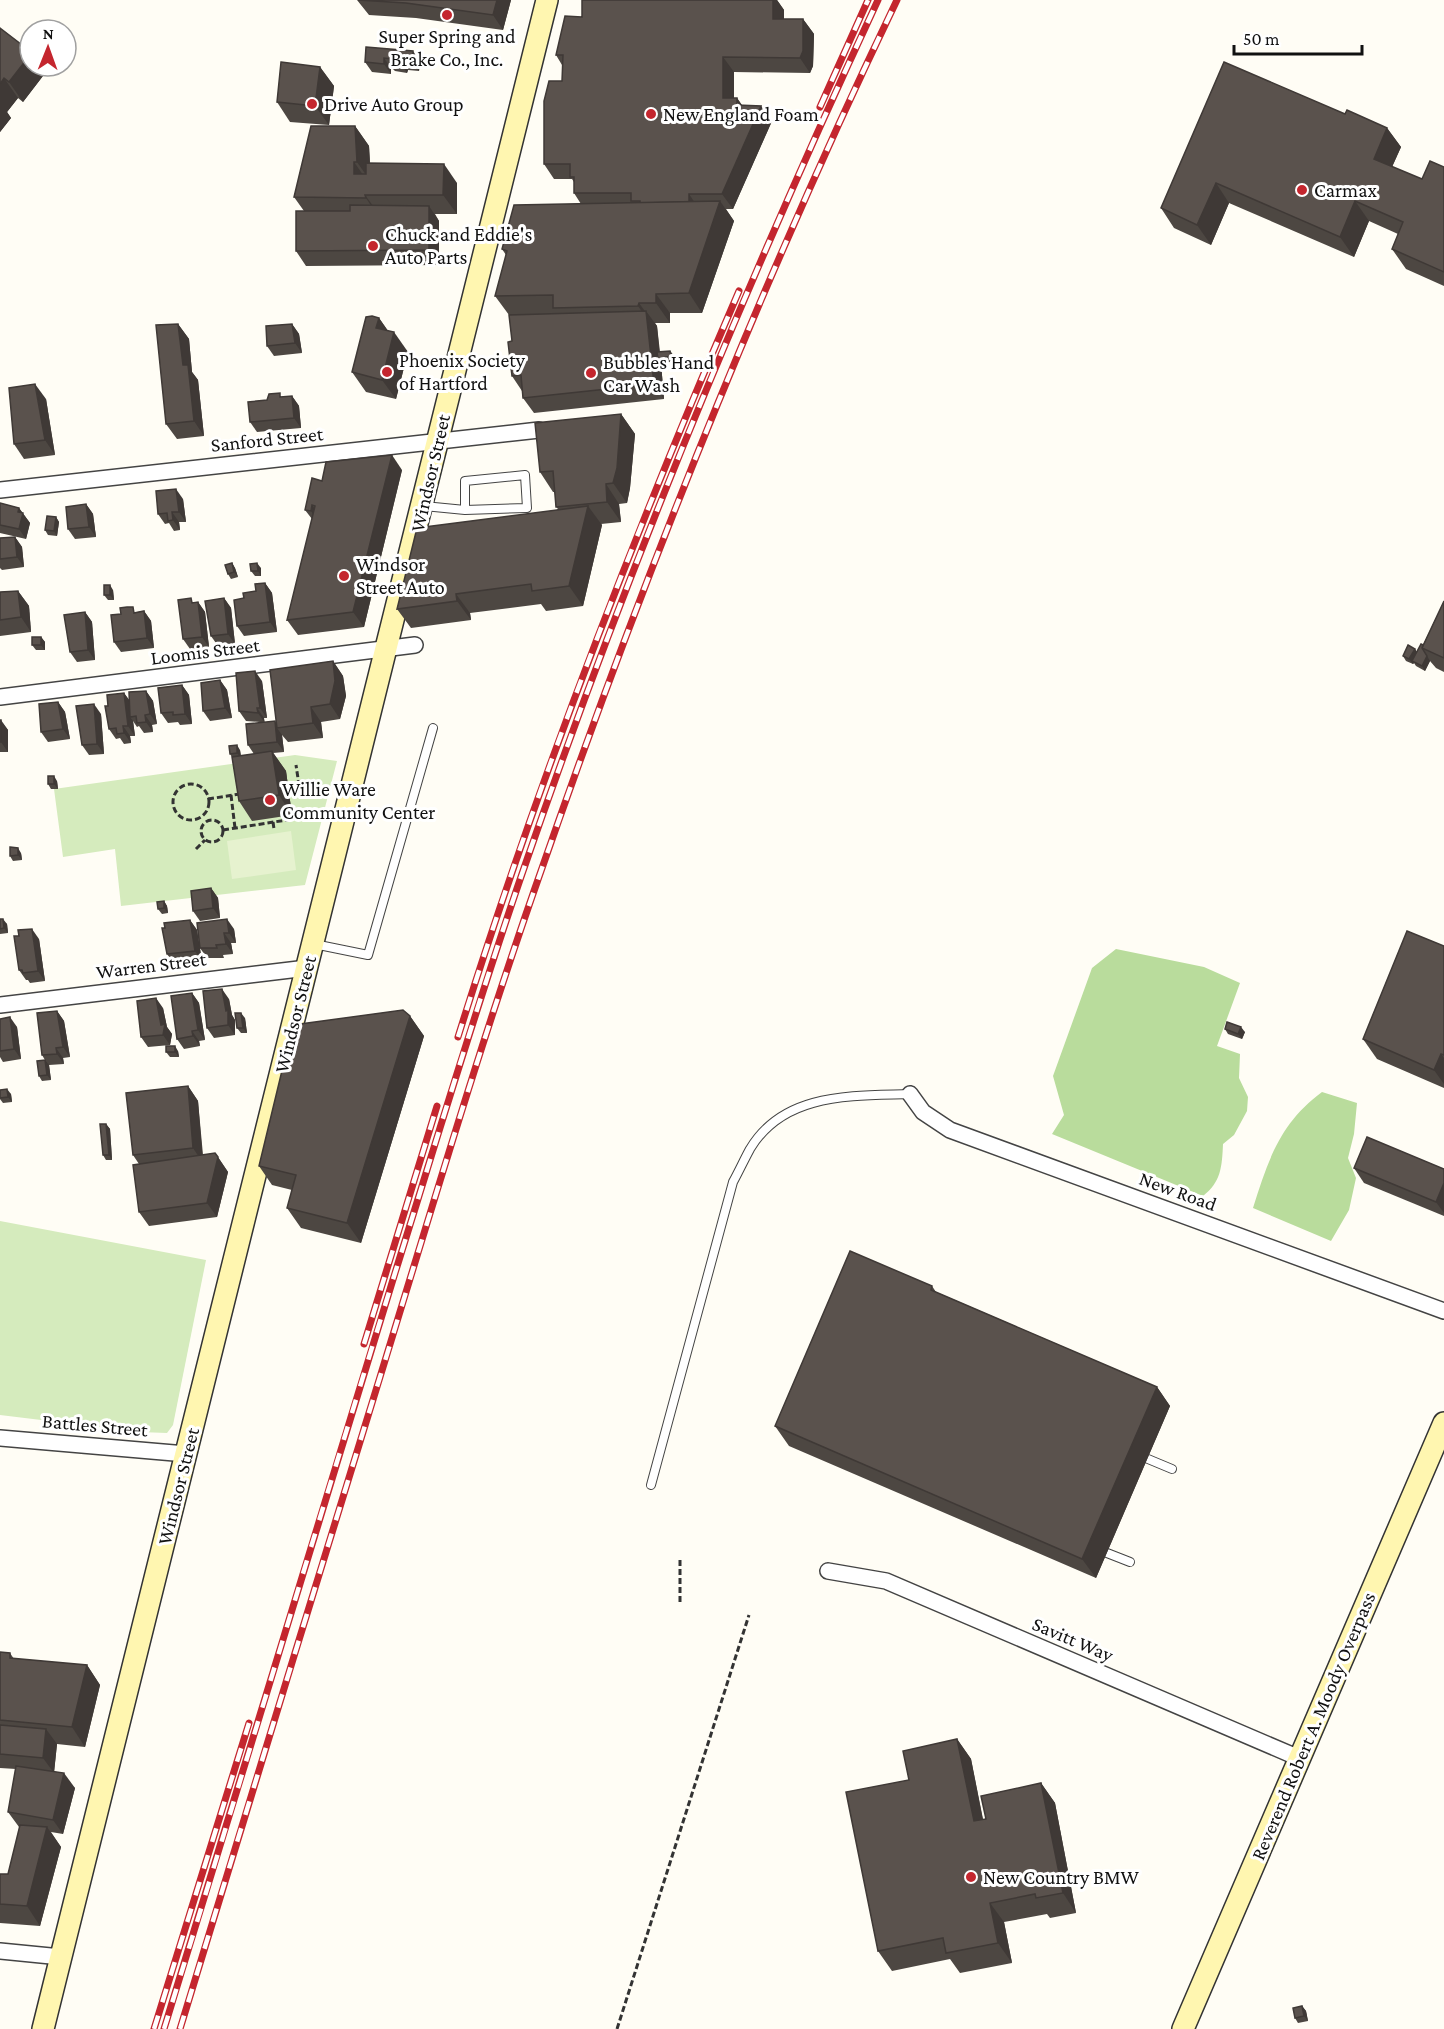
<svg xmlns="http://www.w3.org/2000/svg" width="1444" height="2029" font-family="'Crimson Pro',serif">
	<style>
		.green { fill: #d5ebbd }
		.forest { fill: #b9dc9c }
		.pitch { fill: #e6f2cf }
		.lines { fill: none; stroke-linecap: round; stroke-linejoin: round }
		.lane-casing { stroke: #444; stroke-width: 10 }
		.street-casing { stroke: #444; stroke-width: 18 }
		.secondary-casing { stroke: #333; stroke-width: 24 }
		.path { stroke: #333; stroke-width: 3; stroke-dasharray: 6 3; stroke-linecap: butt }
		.lane { stroke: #fff; stroke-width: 8 }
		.street { stroke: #fff; stroke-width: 15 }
		.secondary { stroke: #fff6b0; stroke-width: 21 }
		.rail-casing { stroke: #c4262e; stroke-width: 7 }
		.rail { stroke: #fff; stroke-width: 4.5; stroke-dasharray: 14; stroke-linecap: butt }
		.wall { fill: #4d4742 }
		.shaded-wall { fill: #3f3936 }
		.building { fill: #5a524d; stroke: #3f3936; stroke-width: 1.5 }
		.poi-dot { fill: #c4262e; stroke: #fff; stroke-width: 2 }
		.labels { text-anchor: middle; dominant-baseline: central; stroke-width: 6; stroke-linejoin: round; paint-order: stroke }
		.poi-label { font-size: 20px; fill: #111; stroke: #fff; text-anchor: start }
		.street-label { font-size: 20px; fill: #111; stroke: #fff }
	</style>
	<rect width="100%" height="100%" fill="#fffdf5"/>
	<g class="green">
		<path d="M 295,755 L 337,761 L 305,885 L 121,906 L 115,849 L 63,857 L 54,789 Z"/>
		<path d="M 0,1221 L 206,1260 L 173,1425 L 167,1433 L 140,1432 L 0,1415 Z"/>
	</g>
	<g class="forest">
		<path d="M 1116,949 L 1204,967 L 1240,983 L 1217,1046 L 1240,1054 L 1239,1078 L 1248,1097 L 1247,1111 L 1234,1135 L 1223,1144 C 1222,1167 1221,1182 1203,1196 L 1052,1134 L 1064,1115 L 1053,1076 L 1092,968 Z"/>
		<path d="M 1322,1092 L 1357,1103 L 1354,1134 L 1348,1158 L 1356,1178 L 1349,1210 L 1331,1241 L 1253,1208 C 1268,1160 1280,1123 1322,1092 Z"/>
	</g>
	<path class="pitch" d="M 291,831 L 296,870 L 232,879 L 227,841 Z"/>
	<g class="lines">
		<g class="lane-casing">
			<g id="lane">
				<path d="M 424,506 L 465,510 L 527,508 L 525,475 L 465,481 L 465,510"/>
				<path d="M 314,944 L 368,955 L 433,728"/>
				<path d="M 1148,1459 L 1172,1469"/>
				<path d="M 651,1485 L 733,1182 C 739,1171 744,1160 750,1149 C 784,1092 852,1096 910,1094"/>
				<path d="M 1107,1553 L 1130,1562"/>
			</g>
		</g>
		<g class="street-casing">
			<g id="street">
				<path d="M 0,490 L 539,430"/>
				<path d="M 0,697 L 415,645"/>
				<path d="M 0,1005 L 307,968"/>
				<path d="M 910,1094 L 923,1112 L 950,1130 L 1444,1311"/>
				<path d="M 0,1438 L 186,1454"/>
				<path d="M 828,1571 L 886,1581 L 1299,1758"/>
				<path d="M 0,1951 L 61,1957"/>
			</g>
		</g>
		<g class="secondary-casing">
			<g id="secondary">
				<path d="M 43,2029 L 547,0"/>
				<path d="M 1183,2029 L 1444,1423"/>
			</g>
		</g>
		<g class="path">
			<circle cx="191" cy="802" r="18"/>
			<path d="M 289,786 L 299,785 L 296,765"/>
			<path d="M 231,795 L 235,828"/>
			<path d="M 208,799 L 240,794"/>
			<circle cx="212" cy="831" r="11"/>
			<path d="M 273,822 L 274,829"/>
			<path d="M 223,830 L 325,814"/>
			<path d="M 196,849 L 205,840"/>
			<path d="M 680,1602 L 680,1557"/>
			<path d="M 617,2029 L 749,1615"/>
		</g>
		<use href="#lane" class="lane"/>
		<use href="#street" class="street"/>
		<use href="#secondary" class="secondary"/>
		<g class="rail-casing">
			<g id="rail">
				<path d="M 820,107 L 868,0"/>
				<path d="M 458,1037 C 537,783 634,535 739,291"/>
				<path d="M 364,1344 L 437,1106"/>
				<path d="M 154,2029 L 249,1723"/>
				<path d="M 164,2029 C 242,1777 317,1525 395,1273 C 437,1139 477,1004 523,871 C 625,575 746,284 878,0"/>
				<path d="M 180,2029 C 246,1812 313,1594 380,1377 C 432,1208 482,1038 541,871 C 644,575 761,283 897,0"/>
			</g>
		</g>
		<use href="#rail" class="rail"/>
	</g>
	<g class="wall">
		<path d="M 357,0 L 511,0 L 503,30 L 416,18 L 369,15 Z"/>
		<path d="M 582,0 L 777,0 L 784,10 L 784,19 L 803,19 L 814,34 L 813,66 L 810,73 L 734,72 L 734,98 L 737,98 L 742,105 L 761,106 L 772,121 L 733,209 L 726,209 L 734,221 L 702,313 L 670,313 L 670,323 L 655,323 L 657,326 L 660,352 L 670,351 L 674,356 L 674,361 L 661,364 L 661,363 L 664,399 L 534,413 L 523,398 L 522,391 L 512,376 L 512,341 L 509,315 L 495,296 L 506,255 L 502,249 L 581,204 L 574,193 L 574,182 L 572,179 L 554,179 L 544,164 L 562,81 L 562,65 L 556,55 L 582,17 Z"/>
		<path d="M 0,28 L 30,66 L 41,66 L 46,72 L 23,102 L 18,98 L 7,112 L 11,118 L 0,132 Z"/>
		<path d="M 366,47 L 420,61 L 419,71 L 408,70 L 407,73 L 395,71 L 392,68 L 391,68 L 391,74 L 372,72 L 365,62 Z"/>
		<path d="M 320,67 L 334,86 L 329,125 L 290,122 L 277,102 Z"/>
		<path d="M 1345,114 L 1387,128 L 1401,147 L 1392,167 L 1422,179 L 1444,167 L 1444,286 L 1406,269 L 1392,249 L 1398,234 L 1369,221 L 1354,257 L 1229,203 L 1211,245 L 1174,228 L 1161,208 Z"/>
		<path d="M 355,126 L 369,146 L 370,163 L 457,183 L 457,214 L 435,214 L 439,221 L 439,265 L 306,266 L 296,251 L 304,211 L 294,197 Z"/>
		<path d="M 379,318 L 388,331 L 408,352 L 396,399 L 366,392 L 352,372 Z"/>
		<path d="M 178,324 L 189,339 L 192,372 L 198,380 L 204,436 L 177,439 L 166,424 Z"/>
		<path d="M 292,324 L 299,334 L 302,353 L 274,356 L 267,346 Z"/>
		<path d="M 292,396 L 299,406 L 301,428 L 257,432 L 250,422 L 267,400 Z"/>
		<path d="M 46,399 L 55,455 L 24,459 L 14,444 Z"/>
		<path d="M 621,414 L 635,434 L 630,488 L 627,503 L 619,504 L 621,522 L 601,524 L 602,525 L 583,606 L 546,611 L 541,604 L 470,613 L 471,620 L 411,628 L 397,609 L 558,509 L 556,507 L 555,492 L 553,492 L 540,472 Z"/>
		<path d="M 402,470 L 364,627 L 298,635 L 287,620 L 312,519 L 305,510 L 322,481 Z"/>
		<path d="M 183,499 L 186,522 L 179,522 L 180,530 L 174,531 L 169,523 L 165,524 L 158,514 Z"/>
		<path d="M 0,503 L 19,508 L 30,523 L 26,539 L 0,533 Z"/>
		<path d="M 86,504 L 93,514 L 96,537 L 75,539 L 68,529 Z"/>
		<path d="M 56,517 L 59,522 L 57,536 L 48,535 L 45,530 Z"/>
		<path d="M 15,537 L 22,547 L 24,567 L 2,570 L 0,568 L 0,538 Z"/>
		<path d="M 232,563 L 235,568 L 238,577 L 231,579 L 228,574 Z"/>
		<path d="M 261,568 L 261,576 L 255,576 L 251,571 Z"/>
		<path d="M 265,583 L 272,593 L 277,632 L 244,636 L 237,626 L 244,598 L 256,591 Z"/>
		<path d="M 113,590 L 114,600 L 108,600 L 104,595 Z"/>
		<path d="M 18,591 L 29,606 L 31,632 L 0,636 L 0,592 Z"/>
		<path d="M 224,598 L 231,608 L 235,644 L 218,646 L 211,636 Z"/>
		<path d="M 1444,601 L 1444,672 L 1436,668 L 1430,661 L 1425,671 L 1416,666 L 1414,663 L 1413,664 L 1406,661 L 1403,656 L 1415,649 L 1417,652 L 1423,645 Z"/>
		<path d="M 198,602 L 205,612 L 209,647 L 190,649 L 183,639 Z"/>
		<path d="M 144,611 L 151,621 L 154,648 L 121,652 L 114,642 L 137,612 Z"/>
		<path d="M 85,612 L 92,622 L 95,660 L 77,662 L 70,652 Z"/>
		<path d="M 41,637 L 45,642 L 45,650 L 36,650 L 32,645 Z"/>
		<path d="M 333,661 L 343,676 L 346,696 L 340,719 L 321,722 L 323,738 L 288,742 L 282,735 L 284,752 L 273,753 L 286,771 L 292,815 L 252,821 L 239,801 L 232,757 L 230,754 L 240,750 L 241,756 L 254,754 L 248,745 L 260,722 L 246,721 L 239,711 L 262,681 L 267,718 L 264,718 L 264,722 L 277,724 Z"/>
		<path d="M 220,680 L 227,690 L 232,718 L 210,721 L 203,711 Z"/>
		<path d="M 182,685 L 189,695 L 192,724 L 180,725 L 178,722 L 168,723 L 161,713 Z"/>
		<path d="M 146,691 L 153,701 L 157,724 L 152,725 L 153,732 L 144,733 L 139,726 L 137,727 L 133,721 L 135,736 L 130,736 L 131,743 L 124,744 L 120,738 L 116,739 L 109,729 L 108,706 L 124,693 L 130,701 Z"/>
		<path d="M 58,702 L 65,712 L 70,739 L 48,742 L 41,732 Z"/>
		<path d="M 101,714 L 104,754 L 89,755 L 82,745 Z"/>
		<path d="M 0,720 L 8,730 L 8,752 L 0,752 Z"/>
		<path d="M 57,781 L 58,789 L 51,789 L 48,784 Z"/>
		<path d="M 21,853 L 22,860 L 13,861 L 10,856 Z"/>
		<path d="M 211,888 L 218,898 L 220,918 L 200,921 L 193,911 Z"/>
		<path d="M 164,901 L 167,906 L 168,913 L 162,914 L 158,909 Z"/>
		<path d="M 0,919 L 7,924 L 8,933 L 0,934 Z"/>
		<path d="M 190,920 L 197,930 L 202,961 L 174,964 L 167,954 Z"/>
		<path d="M 197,923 L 234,929 L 236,943 L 231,943 L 233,954 L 223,955 L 224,958 L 207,958 L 200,948 Z"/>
		<path d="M 39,939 L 45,981 L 30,983 L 28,980 L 26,980 L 19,970 Z"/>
		<path d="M 1444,946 L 1444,1088 L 1377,1059 L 1363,1039 Z"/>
		<path d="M 192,993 L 199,1003 L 205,1040 L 199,1041 L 200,1046 L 184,1049 L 177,1039 Z"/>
		<path d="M 229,999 L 232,1015 L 235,1020 L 235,1035 L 214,1038 L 207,1028 Z"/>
		<path d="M 163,1008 L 167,1027 L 172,1034 L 170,1045 L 148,1047 L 141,1037 Z"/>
		<path d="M 57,1011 L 64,1021 L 70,1057 L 63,1058 L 64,1064 L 49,1065 L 51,1080 L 42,1081 L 39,1076 L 45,1060 L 42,1055 Z"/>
		<path d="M 410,1016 L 424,1036 L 361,1243 L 301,1228 L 287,1208 L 292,1190 L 272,1185 L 259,1166 Z"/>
		<path d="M 245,1018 L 247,1033 L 241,1033 L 237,1028 Z"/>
		<path d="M 0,1019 L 17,1027 L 21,1059 L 3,1062 L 0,1057 Z"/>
		<path d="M 1225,1029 L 1245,1032 L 1242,1039 L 1228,1034 Z"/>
		<path d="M 178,1051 L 179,1057 L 170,1057 L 166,1052 Z"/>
		<path d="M 188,1086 L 198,1101 L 203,1155 L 215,1153 L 228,1172 L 217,1217 L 149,1226 L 139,1212 L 139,1164 L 133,1155 Z"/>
		<path d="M 0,1090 L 11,1094 L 12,1102 L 3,1103 L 0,1099 Z"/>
		<path d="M 106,1124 L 110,1129 L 112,1160 L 106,1160 L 103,1155 Z"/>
		<path d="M 1354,1168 L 1444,1169 L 1444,1216 L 1364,1183 Z"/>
		<path d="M 932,1286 L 936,1292 L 1157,1387 L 1170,1406 L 1096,1578 L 789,1446 L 775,1426 Z"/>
		<path d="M 0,1652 L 10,1653 L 14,1659 L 87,1665 L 100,1685 L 85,1747 L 57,1744 L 54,1772 L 75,1788 L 63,1834 L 51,1832 L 61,1847 L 40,1926 L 0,1923 L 0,1874 L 8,1874 L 20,1827 L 19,1827 L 8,1812 L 16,1769 L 0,1768 Z"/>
		<path d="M 957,1739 L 971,1759 L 983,1819 L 986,1819 L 1041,1783 L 1055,1803 L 1076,1913 L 1050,1918 L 1047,1914 L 1004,1922 L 1012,1963 L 960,1973 L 950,1959 L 892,1971 L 878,1951 L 909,1780 Z"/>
		<path d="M 1302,2006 L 1306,2011 L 1308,2021 L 1298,2023 L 1295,2018 Z"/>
	</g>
	<g class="shaded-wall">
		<path d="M 497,0 L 511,0 L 503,30 L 493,15 Z"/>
		<path d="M 773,0 L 777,0 L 784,10 L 784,34 L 773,19 Z"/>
		<path d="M 803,19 L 814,34 L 813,66 L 810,73 L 800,58 Z"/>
		<path d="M 413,51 L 420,61 L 419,71 L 412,61 Z"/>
		<path d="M 30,55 L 30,66 L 41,66 L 46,72 L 23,102 L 9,82 Z"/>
		<path d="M 723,57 L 734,72 L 734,113 L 723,98 Z"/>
		<path d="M 384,58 L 391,68 L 391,74 L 384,64 Z"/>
		<path d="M 404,65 L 408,70 L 407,73 L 404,68 Z"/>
		<path d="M 320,67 L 334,86 L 329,125 L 315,106 Z"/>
		<path d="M 4,78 L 18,98 L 7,112 L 11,118 L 0,132 L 0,84 Z"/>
		<path d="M 737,98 L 747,113 L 737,105 Z"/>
		<path d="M 761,106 L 772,121 L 733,209 L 722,194 Z"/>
		<path d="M 355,126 L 369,146 L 371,182 L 357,162 Z"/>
		<path d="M 1387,128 L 1401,147 L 1387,178 L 1374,159 Z"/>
		<path d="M 354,162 L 368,182 L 354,174 Z"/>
		<path d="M 444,164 L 457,183 L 457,214 L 443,195 Z"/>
		<path d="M 1216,183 L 1229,203 L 1211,245 L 1197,225 Z"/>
		<path d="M 689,194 L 699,209 L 689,205 Z"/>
		<path d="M 365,195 L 379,214 L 379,218 L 366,198 Z"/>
		<path d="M 720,201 L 734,221 L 702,313 L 689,293 Z"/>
		<path d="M 1355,201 L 1369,221 L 1354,257 L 1340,237 Z"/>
		<path d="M 429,206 L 439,221 L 439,265 L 429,250 Z"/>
		<path d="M 656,294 L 670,313 L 670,323 L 656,303 Z"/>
		<path d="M 639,303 L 647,314 L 646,311 L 657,326 L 660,358 L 658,359 L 661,363 L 664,399 L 654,384 L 647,319 L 638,306 Z"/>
		<path d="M 379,318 L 393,338 L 376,328 Z"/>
		<path d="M 178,324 L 189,339 L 192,372 L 198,380 L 204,436 L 194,421 L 183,365 Z"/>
		<path d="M 292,324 L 299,334 L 302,353 L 295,343 Z"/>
		<path d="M 394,332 L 408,352 L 396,399 L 382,380 Z"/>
		<path d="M 670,351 L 674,356 L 674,361 L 671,356 Z"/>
		<path d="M 35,384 L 46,399 L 55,455 L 45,440 Z"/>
		<path d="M 292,396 L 299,406 L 301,428 L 294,418 Z"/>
		<path d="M 621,414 L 635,434 L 630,488 L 627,503 L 613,483 Z"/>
		<path d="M 392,455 L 402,470 L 364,627 L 353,612 Z"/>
		<path d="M 606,484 L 619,504 L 621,522 L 607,502 Z"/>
		<path d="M 176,489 L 183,499 L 186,522 L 179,512 Z"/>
		<path d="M 86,504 L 93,514 L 96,537 L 89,527 Z"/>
		<path d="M 312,505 L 323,520 L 321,526 L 311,511 Z"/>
		<path d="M 588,506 L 602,525 L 583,606 L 569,586 Z"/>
		<path d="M 19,508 L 30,523 L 26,539 L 19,529 L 18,512 Z"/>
		<path d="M 172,512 L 179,522 L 180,530 L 173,520 Z"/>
		<path d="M 56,517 L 59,522 L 57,536 L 54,531 Z"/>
		<path d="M 15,537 L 22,547 L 24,567 L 17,557 Z"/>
		<path d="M 232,563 L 235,568 L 238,577 L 234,572 Z"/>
		<path d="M 257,563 L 261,568 L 261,576 L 258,571 Z"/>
		<path d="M 265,583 L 272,593 L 277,632 L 270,622 Z"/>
		<path d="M 110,585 L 113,590 L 114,600 L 110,595 Z"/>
		<path d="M 18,591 L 29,606 L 31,632 L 21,617 Z"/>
		<path d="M 456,594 L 470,613 L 471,620 L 457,601 Z"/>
		<path d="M 224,598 L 231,608 L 235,644 L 228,634 Z"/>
		<path d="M 198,602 L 205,612 L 209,647 L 202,637 Z"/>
		<path d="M 144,611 L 151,621 L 154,648 L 147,638 Z"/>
		<path d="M 85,612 L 92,622 L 95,660 L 88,650 Z"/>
		<path d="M 41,637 L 45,642 L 45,650 L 41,645 Z"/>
		<path d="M 1415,649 L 1418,654 L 1412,661 L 1414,663 L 1413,664 L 1409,659 Z"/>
		<path d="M 1427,656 L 1430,661 L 1425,671 L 1422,666 Z"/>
		<path d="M 333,661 L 343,676 L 346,696 L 340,719 L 330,704 Z"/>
		<path d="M 255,671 L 262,681 L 267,718 L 260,708 Z"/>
		<path d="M 220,680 L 227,690 L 232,718 L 225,708 Z"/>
		<path d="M 182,685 L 189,695 L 192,724 L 185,714 Z"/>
		<path d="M 146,691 L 153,701 L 157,724 L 150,714 Z"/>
		<path d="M 124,693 L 131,703 L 130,717 L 133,721 L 135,736 L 128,726 Z"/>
		<path d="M 58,702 L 65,712 L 70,739 L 63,729 Z"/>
		<path d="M 94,704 L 101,714 L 104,754 L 97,744 Z"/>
		<path d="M 311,707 L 321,722 L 323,738 L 313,723 Z"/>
		<path d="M 257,708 L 264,718 L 265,723 L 258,713 Z"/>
		<path d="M 145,715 L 152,725 L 153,732 L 146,722 Z"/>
		<path d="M 1,720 L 8,730 L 8,752 L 1,742 Z"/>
		<path d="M 275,721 L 279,727 L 277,728 L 282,735 L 284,752 L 277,742 Z"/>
		<path d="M 123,726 L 130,736 L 131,743 L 124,733 Z"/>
		<path d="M 237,745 L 240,750 L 241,758 L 237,753 Z"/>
		<path d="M 272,751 L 286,771 L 292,815 L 279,795 Z"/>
		<path d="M 54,776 L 57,781 L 58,789 L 54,784 Z"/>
		<path d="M 18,848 L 21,853 L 22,860 L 18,855 Z"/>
		<path d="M 211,888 L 218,898 L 220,918 L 213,908 Z"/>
		<path d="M 164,901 L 167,906 L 168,913 L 164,908 Z"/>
		<path d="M 3,919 L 7,924 L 8,933 L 4,928 Z"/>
		<path d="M 227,919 L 234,929 L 236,943 L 229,933 Z"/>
		<path d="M 190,920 L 197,930 L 202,961 L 195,951 Z"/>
		<path d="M 32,929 L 39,939 L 45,981 L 38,971 Z"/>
		<path d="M 224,933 L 231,943 L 233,954 L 226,944 Z"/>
		<path d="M 222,989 L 229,999 L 232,1015 L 235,1020 L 235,1035 L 228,1025 Z"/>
		<path d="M 192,993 L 199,1003 L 205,1040 L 198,1030 Z"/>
		<path d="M 156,998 L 163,1008 L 167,1027 L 172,1034 L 170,1045 L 163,1035 Z"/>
		<path d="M 57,1011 L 64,1021 L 70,1057 L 63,1047 Z"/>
		<path d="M 241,1013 L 245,1018 L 247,1033 L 243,1028 Z"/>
		<path d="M 410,1016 L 424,1036 L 361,1243 L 347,1223 Z"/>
		<path d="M 10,1017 L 17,1027 L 21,1059 L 14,1049 Z"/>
		<path d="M 1241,1027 L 1245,1032 L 1242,1039 L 1238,1034 Z"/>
		<path d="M 192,1031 L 199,1041 L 200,1046 L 193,1036 Z"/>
		<path d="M 175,1046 L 178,1051 L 179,1057 L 175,1052 Z"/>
		<path d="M 56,1048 L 63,1058 L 64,1064 L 57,1054 Z"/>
		<path d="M 1441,1054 L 1444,1058 L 1444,1084 L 1434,1070 Z"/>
		<path d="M 45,1060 L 49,1065 L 51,1080 L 47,1075 Z"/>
		<path d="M 188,1086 L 198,1101 L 203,1163 L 193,1148 Z"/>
		<path d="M 7,1089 L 11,1094 L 12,1102 L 8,1097 Z"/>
		<path d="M 106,1124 L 110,1129 L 112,1160 L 109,1155 Z"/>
		<path d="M 218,1157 L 228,1172 L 217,1217 L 207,1203 Z"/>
		<path d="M 1444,1183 L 1444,1213 L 1436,1202 Z"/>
		<path d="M 1157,1387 L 1170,1406 L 1096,1578 L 1082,1559 Z"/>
		<path d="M 87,1665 L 100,1685 L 85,1747 L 72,1727 Z"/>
		<path d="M 46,1729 L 57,1744 L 54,1773 L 43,1758 Z"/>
		<path d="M 957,1739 L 971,1759 L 987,1841 L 974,1821 Z"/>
		<path d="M 64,1773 L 75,1788 L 63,1834 L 53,1820 Z"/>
		<path d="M 1041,1783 L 1055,1803 L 1076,1913 L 1063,1893 Z"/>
		<path d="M 47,1827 L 61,1847 L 40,1926 L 27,1906 Z"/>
		<path d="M 990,1903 L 1004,1922 L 1012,1963 L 998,1943 Z"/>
		<path d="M 1302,2006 L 1306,2011 L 1308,2021 L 1304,2016 Z"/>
	</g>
	<g class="building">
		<path d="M 358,0 L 497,0 L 493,15 L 406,3 Z"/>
		<path d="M 582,0 L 773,0 L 773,19 L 803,19 L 803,51 L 800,58 L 723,57 L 723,98 L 737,98 L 737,105 L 761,106 L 722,194 L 689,194 L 689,202 L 640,203 L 640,201 L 631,201 L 631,193 L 574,193 L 574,177 L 570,177 L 570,164 L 544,164 L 544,101 L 549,81 L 562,81 L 563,55 L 556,55 L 565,16 L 582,17 Z"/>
		<path d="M 0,28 L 30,51 L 30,55 L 9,82 L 4,78 L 0,84 Z"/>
		<path d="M 366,47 L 413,51 L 412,61 L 384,58 L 384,64 L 365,62 Z"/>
		<path d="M 281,62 L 320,67 L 315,106 L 277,102 Z"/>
		<path d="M 1224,62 L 1345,114 L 1347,110 L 1387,128 L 1374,159 L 1422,179 L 1430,161 L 1444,167 L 1444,272 L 1392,249 L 1403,222 L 1355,201 L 1340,237 L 1216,183 L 1197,225 L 1161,208 Z"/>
		<path d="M 392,63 L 404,65 L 404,68 L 391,66 Z"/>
		<path d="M 311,126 L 355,126 L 357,162 L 354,162 L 354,174 L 366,174 L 366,163 L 444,164 L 443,195 L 365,195 L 366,198 L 294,197 Z"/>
		<path d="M 720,201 L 689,293 L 656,294 L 656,303 L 639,303 L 638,306 L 553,308 L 553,295 L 495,296 L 507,251 L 502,249 L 514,205 Z"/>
		<path d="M 350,205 L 429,206 L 429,250 L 296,251 L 296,211 L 350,211 Z"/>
		<path d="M 646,311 L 654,384 L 523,398 L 521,375 L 512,376 L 508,342 L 512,341 L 509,315 Z"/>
		<path d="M 372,316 L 379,318 L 376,328 L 394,332 L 382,380 L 352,372 L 366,317 Z"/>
		<path d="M 178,324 L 183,365 L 188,365 L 194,421 L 166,424 L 156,325 Z"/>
		<path d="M 292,324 L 295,343 L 267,346 L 266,326 Z"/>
		<path d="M 670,351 L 671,356 L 658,359 L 657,352 Z"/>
		<path d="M 35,384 L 45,440 L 14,444 L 9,388 Z"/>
		<path d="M 280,393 L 280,397 L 292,396 L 294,418 L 250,422 L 248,402 L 267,400 L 269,394 Z"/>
		<path d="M 621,414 L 617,468 L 613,483 L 606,484 L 607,502 L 556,507 L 553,471 L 540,472 L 535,423 Z"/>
		<path d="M 392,455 L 353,612 L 287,620 L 315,506 L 312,505 L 311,511 L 305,510 L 312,478 L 322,481 L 326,462 Z"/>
		<path d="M 176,489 L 179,512 L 172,512 L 173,520 L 168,521 L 167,513 L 158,514 L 156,491 Z"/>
		<path d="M 0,503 L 19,508 L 18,512 L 23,513 L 19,529 L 0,525 Z"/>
		<path d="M 86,504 L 89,527 L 68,529 L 66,507 Z"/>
		<path d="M 588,506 L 569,586 L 532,591 L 531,584 L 456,594 L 457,601 L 397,609 L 417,528 Z"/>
		<path d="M 47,516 L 56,517 L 54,531 L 45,530 Z"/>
		<path d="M 15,537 L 17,557 L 0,559 L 0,538 Z"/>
		<path d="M 232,563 L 234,572 L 228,574 L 225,565 Z"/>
		<path d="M 257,563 L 258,571 L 251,571 L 250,564 Z"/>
		<path d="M 265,583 L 270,622 L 237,626 L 234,600 L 244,598 L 243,593 L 256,591 L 255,584 Z"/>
		<rect x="104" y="585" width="6" height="10"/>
		<path d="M 18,591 L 21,617 L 0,620 L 0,592 Z"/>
		<path d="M 191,598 L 192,603 L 198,602 L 202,637 L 183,639 L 178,600 Z"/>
		<path d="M 224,598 L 228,634 L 211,636 L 205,601 Z"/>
		<path d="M 1444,601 L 1444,658 L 1422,648 Z"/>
		<path d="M 127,607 L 133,607 L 134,613 L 144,611 L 147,638 L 114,642 L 111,615 L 121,614 L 120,608 Z"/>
		<path d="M 85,612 L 88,650 L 70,652 L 64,615 Z"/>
		<rect x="32" y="637" width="9" height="8"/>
		<path d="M 1421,644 L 1423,645 L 1422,648 L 1427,656 L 1422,666 L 1412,661 Z"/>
		<path d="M 1408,645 L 1415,649 L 1409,659 L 1403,656 Z"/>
		<path d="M 333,661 L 335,681 L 330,704 L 311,707 L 313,723 L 277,728 L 270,670 Z"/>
		<path d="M 255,671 L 260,708 L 257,708 L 258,713 L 239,711 L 236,673 Z"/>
		<path d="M 220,680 L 225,708 L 203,711 L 201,683 Z"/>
		<path d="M 182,685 L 185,714 L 173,715 L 173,712 L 161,713 L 158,688 Z"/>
		<path d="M 146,691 L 150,714 L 145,715 L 146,722 L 137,723 L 136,716 L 130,717 L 129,692 Z"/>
		<path d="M 124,693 L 128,726 L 123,726 L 124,733 L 117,734 L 116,728 L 109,729 L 105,706 L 108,706 L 107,695 Z"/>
		<path d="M 58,702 L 63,729 L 41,732 L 39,704 Z"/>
		<path d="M 94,704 L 97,744 L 82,745 L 76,706 Z"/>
		<rect x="0" y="720" width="1" height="22"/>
		<path d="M 275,721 L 277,742 L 248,745 L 246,724 Z"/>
		<path d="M 237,745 L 237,753 L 230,754 L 229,746 Z"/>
		<path d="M 272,751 L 279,795 L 239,801 L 232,757 Z"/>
		<rect x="48" y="776" width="6" height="8"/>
		<path d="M 10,847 L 18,848 L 18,855 L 10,856 Z"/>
		<path d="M 211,888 L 213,908 L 193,911 L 191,891 Z"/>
		<path d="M 164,901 L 164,908 L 158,909 L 157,902 Z"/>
		<path d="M 0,919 L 3,919 L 4,928 L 0,929 Z"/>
		<path d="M 227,919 L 229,933 L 224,933 L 226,944 L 216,945 L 217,948 L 200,948 L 197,923 Z"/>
		<path d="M 190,920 L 195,951 L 167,954 L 162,928 L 165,928 L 164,923 Z"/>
		<path d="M 32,929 L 38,971 L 23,973 L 22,970 L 19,970 L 14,936 L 19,936 L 18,930 Z"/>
		<path d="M 1407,931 L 1444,946 L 1444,1055 L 1441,1054 L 1434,1070 L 1363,1039 Z"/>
		<path d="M 222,989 L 226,1011 L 228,1010 L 228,1025 L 207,1028 L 203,991 Z"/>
		<path d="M 192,993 L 198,1030 L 192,1031 L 193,1036 L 177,1039 L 171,996 Z"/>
		<path d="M 156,998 L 161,1025 L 165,1024 L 163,1035 L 141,1037 L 137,1001 Z"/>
		<path d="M 403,1010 L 410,1016 L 347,1223 L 287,1208 L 296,1175 L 259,1166 L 293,1025 Z"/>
		<path d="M 57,1011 L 63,1047 L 56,1048 L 57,1054 L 42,1055 L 37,1013 Z"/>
		<path d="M 235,1013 L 241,1013 L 243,1028 L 237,1028 Z"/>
		<path d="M 10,1017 L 14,1049 L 0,1051 L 0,1019 Z"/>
		<path d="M 1227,1022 L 1241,1027 L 1238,1034 L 1225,1029 Z"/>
		<rect x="166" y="1046" width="9" height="6"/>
		<path d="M 45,1060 L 47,1075 L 39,1076 L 37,1061 Z"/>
		<path d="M 188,1086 L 193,1148 L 133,1155 L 126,1093 Z"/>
		<path d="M 7,1089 L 8,1097 L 0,1098 L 0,1090 Z"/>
		<path d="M 100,1124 L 106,1124 L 109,1155 L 103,1155 Z"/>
		<path d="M 1367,1137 L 1444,1169 L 1444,1183 L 1436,1202 L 1354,1168 Z"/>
		<path d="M 215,1153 L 218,1157 L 207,1203 L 139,1212 L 133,1165 Z"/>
		<path d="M 850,1251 L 932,1286 L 931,1290 L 1157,1387 L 1082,1559 L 775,1426 Z"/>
		<path d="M 0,1652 L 10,1653 L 10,1658 L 87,1665 L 72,1727 L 0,1720 Z"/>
		<path d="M 0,1725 L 46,1729 L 43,1758 L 0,1754 Z"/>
		<path d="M 957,1739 L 974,1821 L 986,1819 L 981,1796 L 1041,1783 L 1063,1893 L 1036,1898 L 1035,1894 L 990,1903 L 998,1943 L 946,1953 L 943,1938 L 878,1951 L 846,1792 L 909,1780 L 903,1751 Z"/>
		<path d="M 16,1766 L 64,1773 L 53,1820 L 8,1812 Z"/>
		<path d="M 20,1825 L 47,1827 L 27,1906 L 0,1904 L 0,1874 L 8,1874 Z"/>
		<path d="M 1302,2006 L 1304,2016 L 1295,2018 L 1293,2008 Z"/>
	</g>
	<g class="poi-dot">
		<circle cx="447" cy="15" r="6"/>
		<circle cx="312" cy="104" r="6"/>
		<circle cx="651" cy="114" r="6"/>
		<circle cx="1302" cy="190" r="6"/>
		<circle cx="373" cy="246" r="6"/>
		<circle cx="387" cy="372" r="6"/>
		<circle cx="591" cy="373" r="6"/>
		<circle cx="344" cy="576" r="6"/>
		<circle cx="270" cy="800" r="6"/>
		<circle cx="971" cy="1877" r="6"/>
	</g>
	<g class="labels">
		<g class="poi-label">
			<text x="447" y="36" text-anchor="middle">Super Spring and<tspan x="447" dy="23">Brake Co., Inc.</tspan></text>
			<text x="324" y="104">Drive Auto Group</text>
			<text x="663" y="114">New England Foam</text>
			<text x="1314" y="190">Carmax</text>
			<text x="385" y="234">Chuck and Eddie's<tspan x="385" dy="23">Auto Parts</tspan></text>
			<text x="399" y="360">Phoenix Society<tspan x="399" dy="23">of Hartford</tspan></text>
			<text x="603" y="362">Bubbles Hand<tspan x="603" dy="23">Car Wash</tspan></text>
			<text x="356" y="564">Windsor<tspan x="356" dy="23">Street Auto</tspan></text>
			<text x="282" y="789">Willie Ware<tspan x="282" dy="23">Community Center</tspan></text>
			<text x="983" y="1877">New Country BMW</text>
		</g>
		<g class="street-label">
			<text transform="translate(267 439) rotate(-6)">Sanford Street</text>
			<text transform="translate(430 473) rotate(-77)">Windsor Street</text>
			<text transform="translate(205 651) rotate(-7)">Loomis Street</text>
			<text transform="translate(151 965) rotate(-7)">Warren Street</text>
			<text transform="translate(295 1014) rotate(-76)">Windsor Street</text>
			<text transform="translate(1178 1191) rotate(20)">New Road</text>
			<text transform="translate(95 1425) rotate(5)">Battles Street</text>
			<text transform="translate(178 1486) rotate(-76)">Windsor Street</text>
			<text transform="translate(1073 1639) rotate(23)">Savitt Way</text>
			<text transform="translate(1313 1726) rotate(-67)">Reverend Robert A. Moody Overpass</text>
		</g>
	</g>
	<g transform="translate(48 48) rotate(1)"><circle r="28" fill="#ffffff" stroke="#a0a0a0" stroke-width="1.5"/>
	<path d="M0-4.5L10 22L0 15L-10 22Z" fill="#c4262e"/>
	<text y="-9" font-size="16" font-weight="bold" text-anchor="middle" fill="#111111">N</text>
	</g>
	<path d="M1234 45v9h128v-9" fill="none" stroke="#111111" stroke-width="3"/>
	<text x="1243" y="45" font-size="18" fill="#111111" stroke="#ffffff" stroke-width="4.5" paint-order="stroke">50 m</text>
</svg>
